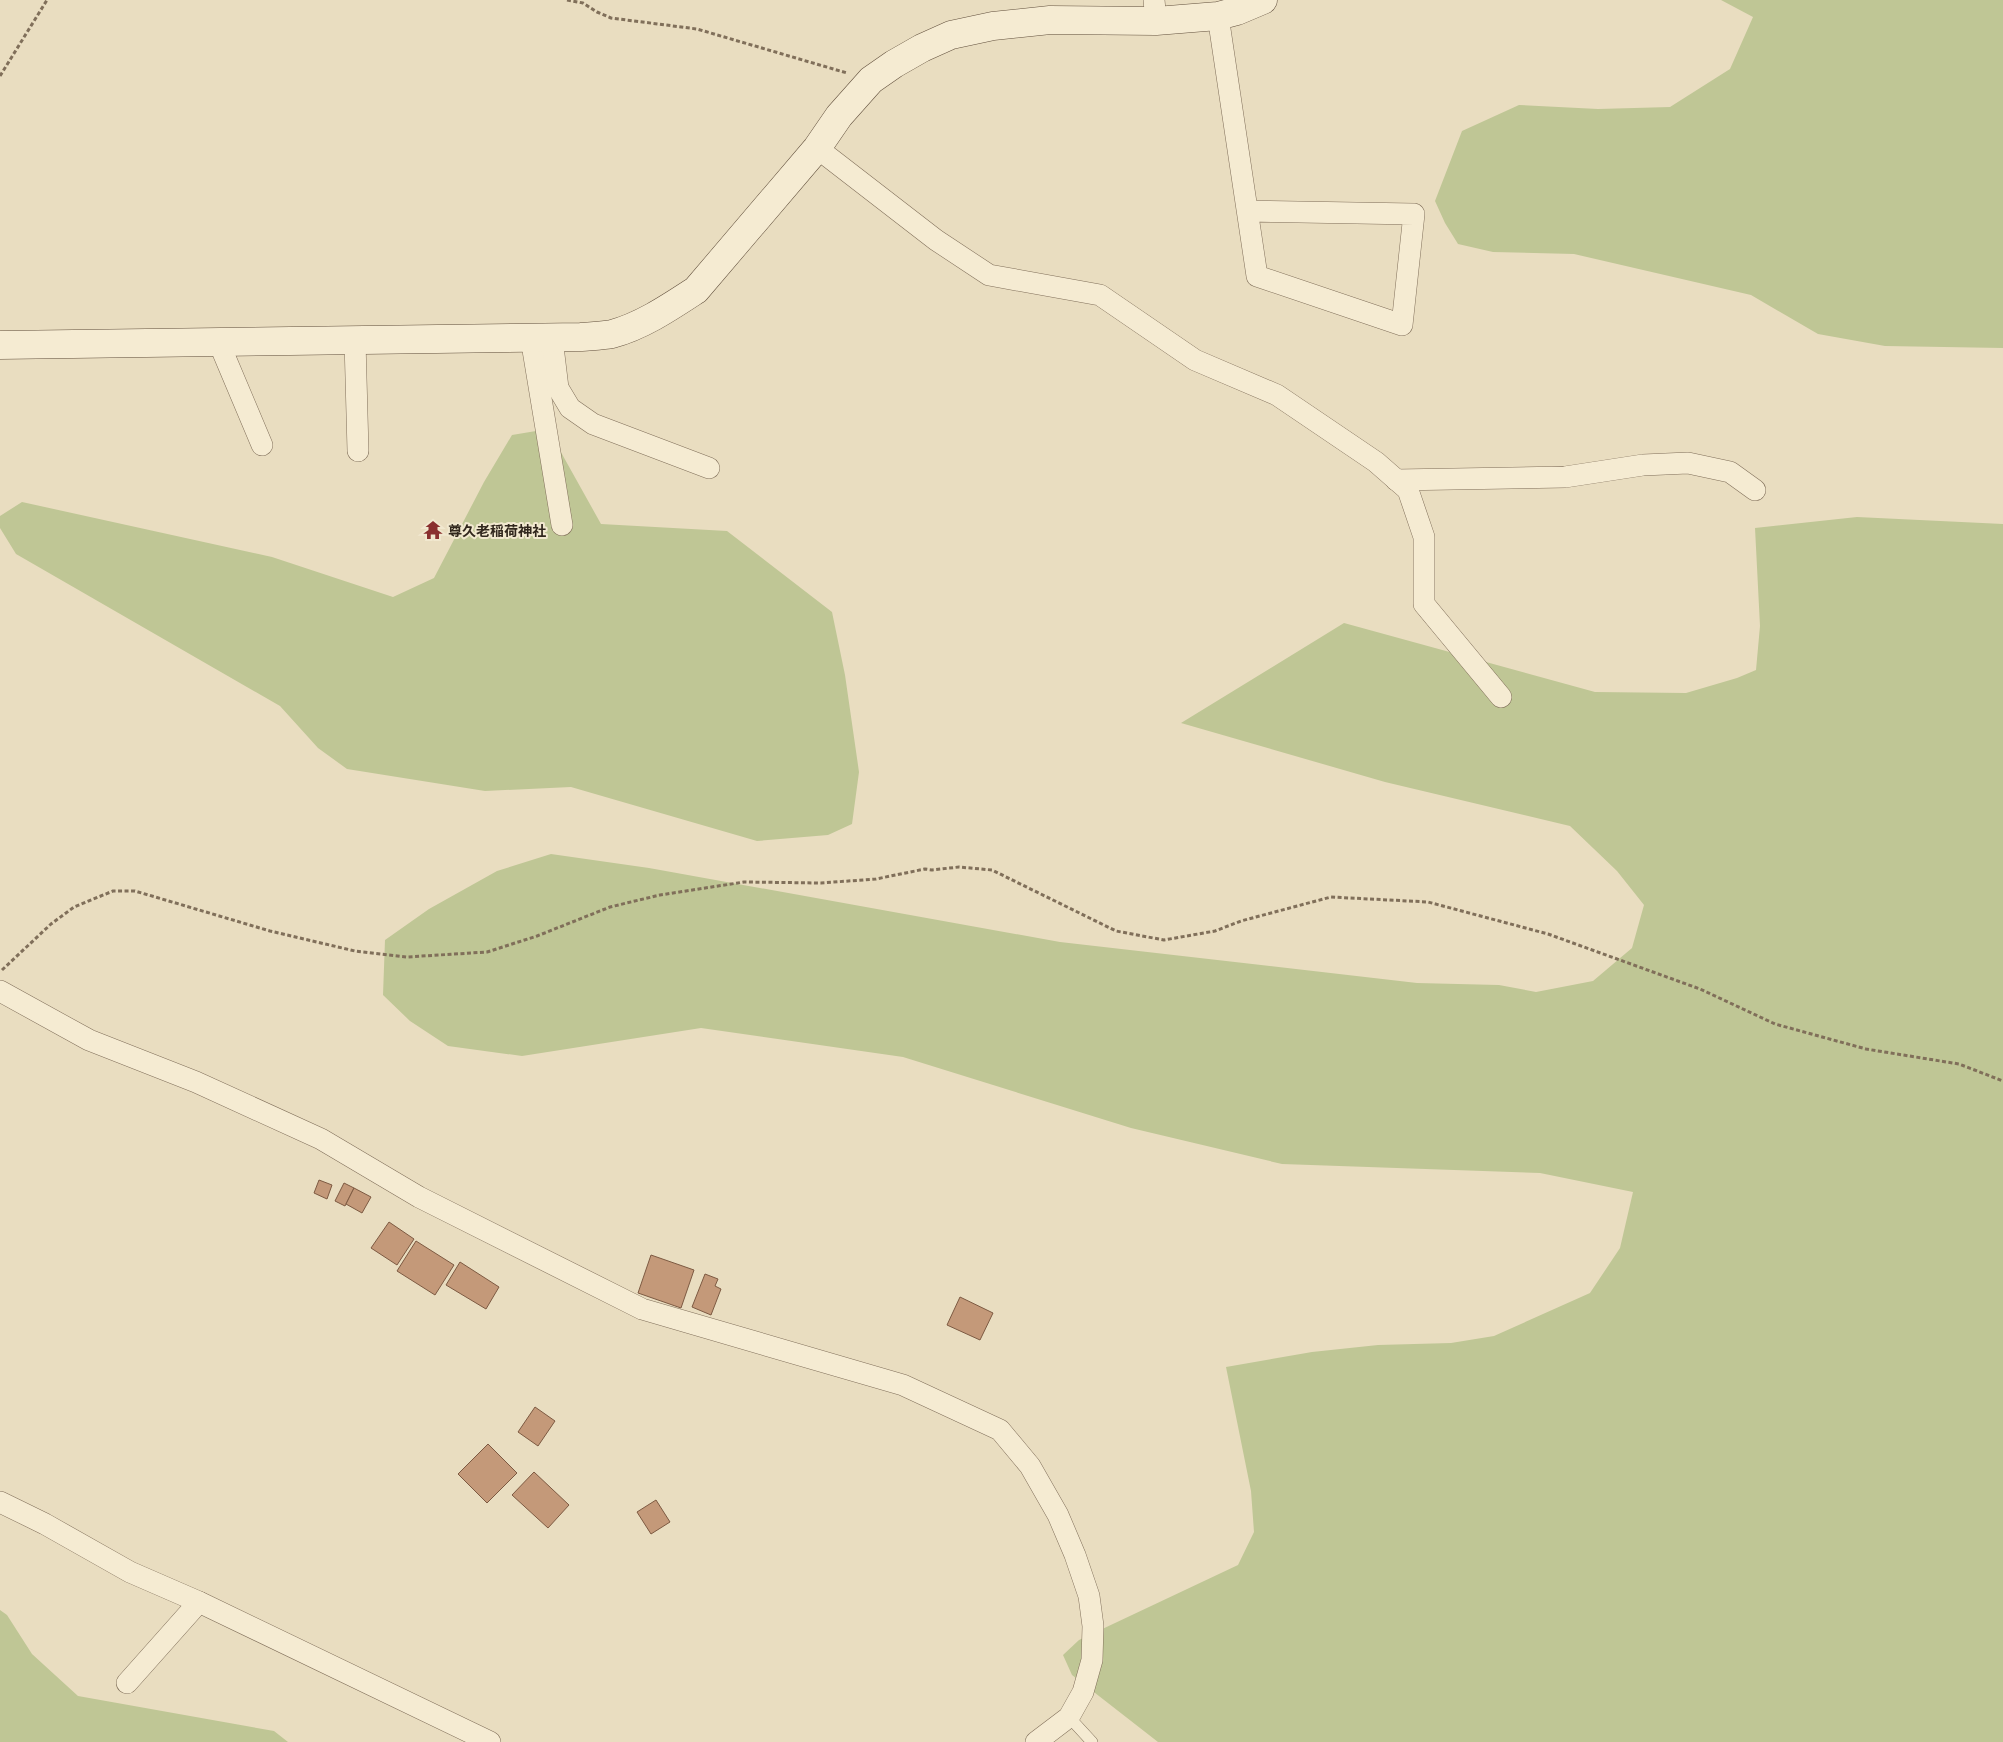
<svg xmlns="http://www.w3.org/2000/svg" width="2003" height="1742" font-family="Georgia,'Noto Sans JP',serif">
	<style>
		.green { fill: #bfc695 }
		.building { fill: #c49979; stroke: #7d5a42 }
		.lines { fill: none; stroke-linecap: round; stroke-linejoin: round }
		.lane-casing { stroke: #806f5a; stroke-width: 12 }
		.street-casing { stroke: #806f5a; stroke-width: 22 }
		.secondary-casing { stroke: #62503d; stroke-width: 29 }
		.path { stroke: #806f5a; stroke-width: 3; stroke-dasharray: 4 2.5; stroke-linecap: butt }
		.lane { stroke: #f5ebd2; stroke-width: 11 }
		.street { stroke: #f5ebd2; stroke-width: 21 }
		.secondary { stroke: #f5ebd2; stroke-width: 28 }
		.labels { text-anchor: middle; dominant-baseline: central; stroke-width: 4; stroke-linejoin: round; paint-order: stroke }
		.poi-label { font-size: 14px; font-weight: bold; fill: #31271d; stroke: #f1e8cf; text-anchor: start }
	</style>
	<rect width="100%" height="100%" fill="#e9ddc0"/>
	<g class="green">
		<path d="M 1721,0 L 2003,0 L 2003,348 L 1885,346 L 1818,334 L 1751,295 L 1574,254 L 1493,252 L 1458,244 L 1445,223 L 1435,201 L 1462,131 L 1519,105 L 1598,109 L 1670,107 L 1730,69 L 1753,17 Z"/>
		<path d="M 548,429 L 601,524 L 727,531 L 832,612 L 845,675 L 859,772 L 852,824 L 828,835 L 757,841 L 571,787 L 485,791 L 347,769 L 318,748 L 280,706 L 16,554 L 0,528 L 0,516 L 22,502 L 272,557 L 393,597 L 434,578 L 484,482 L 512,435 Z"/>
		<path d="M 1857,517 L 2003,524 L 2003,1742 L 1158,1742 L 1072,1675 L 1063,1655 L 1079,1640 L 1238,1565 L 1254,1532 L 1251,1491 L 1226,1367 L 1312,1352 L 1378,1345 L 1451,1343 L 1494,1336 L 1590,1293 L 1620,1248 L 1633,1192 L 1540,1173 L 1282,1164 L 1131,1128 L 903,1057 L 701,1028 L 522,1056 L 448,1046 L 410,1021 L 383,995 L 385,940 L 429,909 L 497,871 L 551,854 L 649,868 L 1060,942 L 1417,983 L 1499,985 L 1536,992 L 1593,981 L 1632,948 L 1644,905 L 1617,871 L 1570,826 L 1385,782 L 1181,723 L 1344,623 L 1595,692 L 1686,693 L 1737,678 L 1756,670 L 1760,626 L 1755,528 Z"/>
		<path d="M 0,1610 L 7,1615 L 32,1654 L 78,1696 L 274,1731 L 288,1742 L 0,1742 Z"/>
	</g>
	<g class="building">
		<path d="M 319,1180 L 332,1185 L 327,1199 L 314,1193 Z"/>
		<path d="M 344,1183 L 354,1188 L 345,1206 L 335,1201 Z"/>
		<path d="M 354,1188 L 371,1197 L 362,1213 L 346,1204 Z"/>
		<path d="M 389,1222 L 414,1239 L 397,1265 L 371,1248 Z"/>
		<path d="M 416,1241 L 454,1265 L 435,1295 L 397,1271 Z"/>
		<path d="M 651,1255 L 694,1270 L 681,1308 L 638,1293 Z"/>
		<path d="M 460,1262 L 499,1287 L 486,1309 L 446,1285 Z"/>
		<path d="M 705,1274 L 718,1279 L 715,1286 L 721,1289 L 711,1315 L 692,1307 Z"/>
		<path d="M 960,1297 L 993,1313 L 980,1340 L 947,1325 Z"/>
		<path d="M 535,1407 L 555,1421 L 538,1446 L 518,1432 Z"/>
		<path d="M 488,1444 L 517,1473 L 487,1503 L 458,1474 Z"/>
		<path d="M 534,1472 L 569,1505 L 548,1528 L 512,1495 Z"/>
		<path d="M 656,1500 L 670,1522 L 651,1534 L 637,1512 Z"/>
	</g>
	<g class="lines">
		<g class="lane-casing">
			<path id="lane" d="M 1069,1717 L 1092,1742"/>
		</g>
		<g class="street-casing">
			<g id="street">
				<path d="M 1154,0 L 1156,21"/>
				<path d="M 1218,16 L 1257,276 L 1402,325 L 1414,214 L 1248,211"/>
				<path d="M 817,148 L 936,240 L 989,275 L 1100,295 L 1195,360 L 1277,395 L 1376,462 L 1408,490 L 1424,537 L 1424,604 L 1501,697"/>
				<path d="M 531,338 L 562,525"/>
				<path d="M 552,338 L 558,388 L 570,408 L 593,424 L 709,468"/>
				<path d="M 355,341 L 358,451"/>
				<path d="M 219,343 L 262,445"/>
				<path d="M 1396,480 L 1565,477 L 1643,465 L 1688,463 L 1730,472 L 1755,490"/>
				<path d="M 0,991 L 89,1040 L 196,1082 L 321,1139 L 419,1197 L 642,1309 L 903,1385 L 1000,1430 L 1030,1466 L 1058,1515 L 1075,1555 L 1089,1596 L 1093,1626 L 1092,1660 L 1083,1692 L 1069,1717 L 1036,1742"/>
				<path d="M 0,1502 L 45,1524 L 130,1572 L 199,1602 L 490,1742"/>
				<path d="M 127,1683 L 199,1602"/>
			</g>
		</g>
		<g class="secondary-casing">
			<path id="secondary" d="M 0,345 L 581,337 C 591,336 602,336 612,334 C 642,326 670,307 696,290 L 817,148 L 839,116 L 871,80 L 894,64 L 922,48 L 951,35 L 993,26 L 1050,20 L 1156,21 L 1218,16 L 1237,11 L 1263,0"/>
		</g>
		<g class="path">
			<path d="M 567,0 L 583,3 L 597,12 L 611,18 L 697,29 L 847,73"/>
			<path d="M 0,76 L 47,0"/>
			<path d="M 2,970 L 51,924 L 74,907 L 113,891 L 135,891 L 270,931 L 355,951 L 407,957 L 487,952 L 537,936 L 610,907 L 660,895 L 744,882 L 821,883 L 876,879 L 925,869 L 932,870 L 959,867 L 992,870 L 1116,931 L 1164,940 L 1215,931 L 1241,921 L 1331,897 L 1428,902 L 1548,934 L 1700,989 L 1775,1024 L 1866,1049 L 1959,1064 L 2003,1081"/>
		</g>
		<use href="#lane" class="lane"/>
		<use href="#street" class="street"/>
		<use href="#secondary" class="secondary"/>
	</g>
	<defs>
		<g id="temple-bare" transform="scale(1.5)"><path d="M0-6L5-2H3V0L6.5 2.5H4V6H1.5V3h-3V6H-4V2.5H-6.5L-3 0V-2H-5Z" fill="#8a302f" stroke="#f1e8cf" stroke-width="2.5" paint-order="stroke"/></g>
	</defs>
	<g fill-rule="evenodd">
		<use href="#temple-bare" x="433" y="530"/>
	</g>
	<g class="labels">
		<g class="poi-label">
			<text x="448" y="530">尊久老稲荷神社</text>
		</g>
	</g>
</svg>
